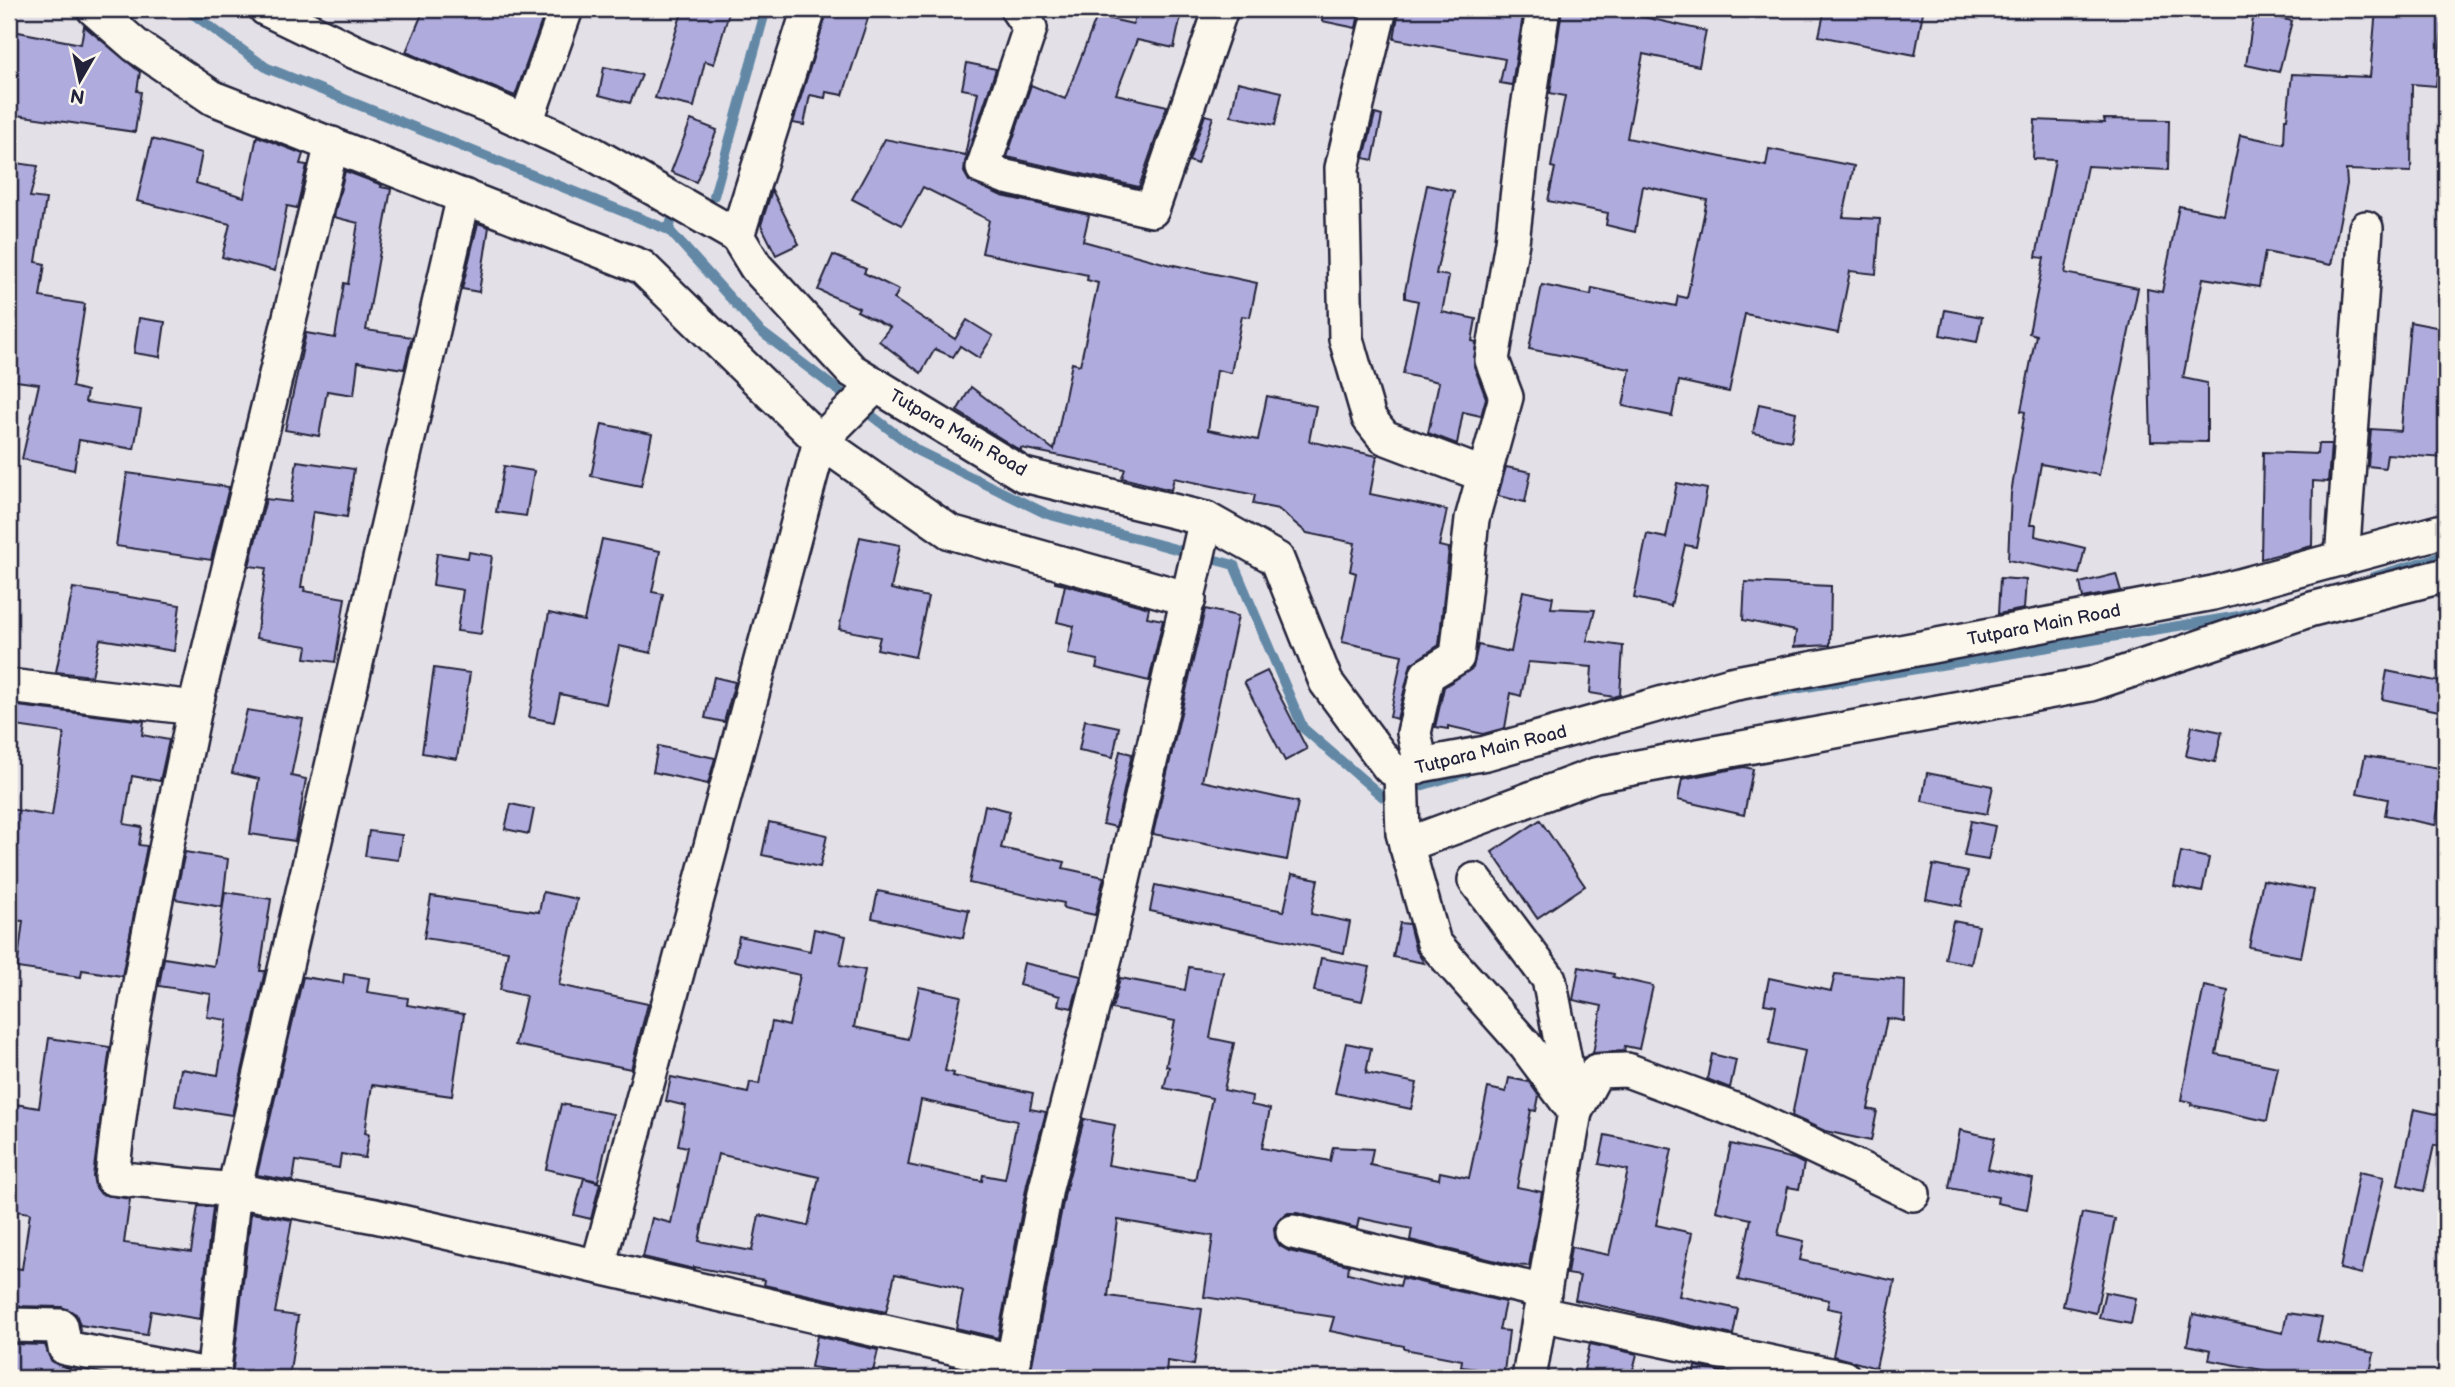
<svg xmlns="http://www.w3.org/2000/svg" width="2455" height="1387" font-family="'Balsamiq Sans',sans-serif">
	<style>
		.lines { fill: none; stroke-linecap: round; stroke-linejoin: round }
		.stream { stroke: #6288a6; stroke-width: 10 }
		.building { fill: #afabdc; stroke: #22223b; stroke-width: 2; fill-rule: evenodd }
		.minor-casing { stroke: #22223b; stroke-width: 38 }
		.minor { stroke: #fbf7ec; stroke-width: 33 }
		.labels { text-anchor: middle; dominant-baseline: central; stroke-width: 7; stroke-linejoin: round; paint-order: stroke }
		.street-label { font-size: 18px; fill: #22223b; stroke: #fbf7ec }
	</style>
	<rect width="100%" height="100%" fill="#e4e0e7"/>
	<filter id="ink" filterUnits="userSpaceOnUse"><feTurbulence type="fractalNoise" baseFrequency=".0143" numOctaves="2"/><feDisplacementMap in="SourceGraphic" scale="14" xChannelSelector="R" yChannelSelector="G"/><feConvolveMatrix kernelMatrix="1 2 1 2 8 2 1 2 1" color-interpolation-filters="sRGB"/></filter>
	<g filter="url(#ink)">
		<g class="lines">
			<g class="stream">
				<path d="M 186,9 L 267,68 L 669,230 L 760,331 L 918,451 L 1047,514 L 1234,565 L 1303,728 L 1383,797 L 1467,772"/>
				<path d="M 714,196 L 766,9"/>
				<path d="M 669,230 L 672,218"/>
				<path d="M 2373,577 L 2446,555"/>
				<path d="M 1776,692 L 2239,616 L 2258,610"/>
			</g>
		</g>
		<g class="building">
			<path d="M 424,9 L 546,9 L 515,96 L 406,52 Z"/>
			<path d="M 683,9 L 730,9 L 714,64 L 705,61 L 694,107 L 655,98 Z"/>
			<path d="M 828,9 L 871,9 L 843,95 L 826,92 L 825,98 L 810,95 L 804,125 L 793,123 Z"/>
			<path d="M 1137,9 L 1152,9 L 1181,15 L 1174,48 L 1137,40 L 1116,94 L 1167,106 L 1139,187 L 1007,157 L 1031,85 L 1065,99 L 1097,16 L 1133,24 Z"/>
			<path d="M 1323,9 L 1360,9 L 1356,28 L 1322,21 Z"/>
			<path d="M 1399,9 L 1524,9 L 1512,85 L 1500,83 L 1505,59 L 1394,39 Z"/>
			<path d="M 1562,9 L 1608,9 L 1706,31 L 1699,66 L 1643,54 L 1627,138 L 1766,166 L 1769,149 L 1854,166 L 1843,217 L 1880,219 L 1876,274 L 1850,271 L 1838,333 L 1745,314 L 1729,392 L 1679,381 L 1672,416 L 1623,406 L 1630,369 L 1529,349 L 1542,285 L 1591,295 L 1592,288 L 1676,306 L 1678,296 L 1687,298 L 1707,200 L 1643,186 L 1635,232 L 1606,225 L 1608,213 L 1548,201 L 1555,168 L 1551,167 L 1565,96 L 1550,93 Z"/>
			<path d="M 1825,9 L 1909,9 L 1923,12 L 1915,55 L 1819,36 Z"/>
			<path d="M 2376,9 L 2391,9 L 2443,18 L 2436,86 L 2412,84 L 2411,172 L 2346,170 L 2347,184 L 2331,265 L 2265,252 L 2259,287 L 2203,278 L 2183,378 L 2207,383 L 2207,442 L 2151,441 L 2147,289 L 2162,292 L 2179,206 L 2224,215 L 2240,135 L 2284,144 L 2285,119 L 2287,119 L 2292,74 L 2370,77 Z"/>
			<path d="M 2254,12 L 2292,21 L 2279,72 L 2246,65 Z"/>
			<path d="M 84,26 L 140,72 L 137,91 L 141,92 L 135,132 L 9,114 L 9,72 L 13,31 L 81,44 Z"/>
			<path d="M 967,63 L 996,69 L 965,162 L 964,172 L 969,181 L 1002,196 L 1089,215 L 1083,241 L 1174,266 L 1174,265 L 1257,283 L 1250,317 L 1242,316 L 1231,373 L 1217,370 L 1208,430 L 1258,440 L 1267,396 L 1316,406 L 1309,441 L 1377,456 L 1370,494 L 1447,510 L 1439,546 L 1449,548 L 1439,645 L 1411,664 L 1397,719 L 1390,717 L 1402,655 L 1342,642 L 1356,573 L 1350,571 L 1355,543 L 1307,533 L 1278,509 L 1253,504 L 1255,495 L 1174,478 L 1171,490 L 1122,478 L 1125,469 L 1021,448 L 1021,451 L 957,411 L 971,387 L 1054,450 L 1072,363 L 1080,365 L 1098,283 L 1087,280 L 1088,275 L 982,253 L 989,220 L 923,187 L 902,225 L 852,199 L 885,139 L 965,155 L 978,92 L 962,89 Z"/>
			<path d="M 604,67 L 642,75 L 630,103 L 599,95 Z"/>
			<path d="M 1238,82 L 1282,92 L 1275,125 L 1231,116 Z"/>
			<path d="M 1375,114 L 1382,116 L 1373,160 L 1364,158 Z"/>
			<path d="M 1205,115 L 1213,117 L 1197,164 L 1189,161 Z"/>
			<path d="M 2104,119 L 2169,120 L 2168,170 L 2087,166 L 2065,273 L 2138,288 L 2099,475 L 2041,464 L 2030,525 L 2036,525 L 2035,536 L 2085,548 L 2079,574 L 2008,560 L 2011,493 L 2025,412 L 2021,411 L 2036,335 L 2029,333 L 2044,258 L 2036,257 L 2055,160 L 2033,159 L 2035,120 L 2105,123 Z"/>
			<path d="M 691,120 L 717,130 L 696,182 L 671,172 Z"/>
			<path d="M 257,136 L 303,154 L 300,164 L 307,165 L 297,208 L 287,206 L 275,271 L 222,257 L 230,224 L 137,201 L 152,139 L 202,153 L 196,183 L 244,197 Z"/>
			<path d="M 9,162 L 38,166 L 30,197 L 46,199 L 36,262 L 45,264 L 40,297 L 85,304 L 72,387 L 87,391 L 85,402 L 141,410 L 134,449 L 79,440 L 74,470 L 22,459 L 39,384 L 9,380 L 9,345 L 15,305 L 9,304 L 9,263 L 12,244 L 9,244 Z"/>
			<path d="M 345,171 L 382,185 L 381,187 L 391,189 L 366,330 L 412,337 L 404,369 L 358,362 L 354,395 L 327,391 L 319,436 L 285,430 L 306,333 L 335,338 L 344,283 L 348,284 L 358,223 L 334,217 Z"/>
			<path d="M 1427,185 L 1454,191 L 1436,274 L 1449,276 L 1442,312 L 1476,319 L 1472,341 L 1476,342 L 1474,366 L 1486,398 L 1481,416 L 1463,412 L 1457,444 L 1428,433 L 1439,382 L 1403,374 L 1418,301 L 1405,298 L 1405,291 Z"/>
			<path d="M 772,190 L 799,244 L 776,255 L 761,225 Z"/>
			<path d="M 478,223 L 489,227 L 479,292 L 462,289 Z"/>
			<path d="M 833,255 L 866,269 L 864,273 L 899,290 L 894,299 L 955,339 L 967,320 L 993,336 L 979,358 L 960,346 L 953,357 L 935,349 L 921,373 L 879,341 L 890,327 L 857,311 L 859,308 L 818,290 Z"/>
			<path d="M 1945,310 L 1982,317 L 1977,342 L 1940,335 Z"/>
			<path d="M 139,318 L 165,322 L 160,357 L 134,353 Z"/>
			<path d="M 2410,322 L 2446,329 L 2446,458 L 2387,454 L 2385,468 L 2368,466 L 2371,429 L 2401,431 Z"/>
			<path d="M 1759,404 L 1796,412 L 1791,441 L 1753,433 Z"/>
			<path d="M 602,424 L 652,434 L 641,486 L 591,476 Z"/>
			<path d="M 2318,444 L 2331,444 L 2328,482 L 2313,481 L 2312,546 L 2261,559 L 2263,452 L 2317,454 Z"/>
			<path d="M 297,461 L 354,469 L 347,517 L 313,512 L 301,587 L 305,587 L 304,591 L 345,598 L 335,662 L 305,658 L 307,646 L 256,638 L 266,568 L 249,566 L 266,499 L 291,502 Z"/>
			<path d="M 504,466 L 534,471 L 526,516 L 496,512 Z"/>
			<path d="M 1506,467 L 1531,472 L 1525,502 L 1498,496 Z"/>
			<path d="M 127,473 L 229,487 L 211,560 L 116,546 Z"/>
			<path d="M 1677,483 L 1707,489 L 1696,547 L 1685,545 L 1671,606 L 1634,598 L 1647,534 L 1666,538 Z"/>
			<path d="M 860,537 L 900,545 L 891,589 L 928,597 L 915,657 L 877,649 L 880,637 L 839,629 Z"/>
			<path d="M 602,539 L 660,551 L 652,592 L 663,594 L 651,653 L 619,646 L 606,704 L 560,694 L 554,722 L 529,717 L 549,613 L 584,621 Z"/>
			<path d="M 469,552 L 492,556 L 481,634 L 457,631 L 463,590 L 433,585 L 437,553 L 468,558 Z"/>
			<path d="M 2116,574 L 2121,591 L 2083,598 L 2080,583 Z"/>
			<path d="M 2000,578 L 2026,580 L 2024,609 L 1998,614 Z"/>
			<path d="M 1055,582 L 1149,608 L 1147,617 L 1163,620 L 1149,681 L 1096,668 L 1098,660 L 1068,654 L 1074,626 L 1057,622 L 1065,585 L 1055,583 Z"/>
			<path d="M 1745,582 L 1831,586 L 1830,645 L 1794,647 L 1796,631 L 1743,620 Z"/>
			<path d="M 73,588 L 180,605 L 174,651 L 100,639 L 92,676 L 56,672 Z"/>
			<path d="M 1523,591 L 1553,597 L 1551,608 L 1595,610 L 1587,641 L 1623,646 L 1620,695 L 1614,697 L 1590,693 L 1592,667 L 1528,662 L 1521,696 L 1511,693 L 1505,728 L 1483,734 L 1448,726 L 1448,729 L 1435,727 L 1444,687 L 1473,668 L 1478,645 L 1511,652 Z"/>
			<path d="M 1205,609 L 1238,616 L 1202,781 L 1298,802 L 1287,860 L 1153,834 Z"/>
			<path d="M 434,668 L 470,673 L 457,759 L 422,753 Z"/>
			<path d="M 1267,671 L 1307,749 L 1285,761 L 1244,682 Z"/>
			<path d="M 2387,671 L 2445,683 L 2439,711 L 2382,699 Z"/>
			<path d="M 714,677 L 735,682 L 724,722 L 705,718 Z"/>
			<path d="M 9,705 L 144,721 L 142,735 L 169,740 L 160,781 L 132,776 L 124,824 L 142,827 L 139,845 L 147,846 L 122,976 L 82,970 L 81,977 L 17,968 L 23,921 L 9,920 L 9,809 L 52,816 L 64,733 L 9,725 Z"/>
			<path d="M 247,710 L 303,719 L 291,776 L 306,779 L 295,841 L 250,834 L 259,779 L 232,773 Z"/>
			<path d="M 1085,720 L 1119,727 L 1113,757 L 1079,750 Z"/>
			<path d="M 2192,726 L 2222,732 L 2215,762 L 2186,756 Z"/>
			<path d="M 658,746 L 715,758 L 708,784 L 653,772 Z"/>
			<path d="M 1120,751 L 1132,754 L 1116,827 L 1103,824 Z"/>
			<path d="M 2365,756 L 2446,769 L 2435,825 L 2385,815 L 2388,799 L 2357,793 Z"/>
			<path d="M 1744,767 L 1753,769 L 1744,815 L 1678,800 L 1682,779 Z"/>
			<path d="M 1927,773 L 1993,786 L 1987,814 L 1922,801 Z"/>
			<path d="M 511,804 L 534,809 L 529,834 L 505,829 Z"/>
			<path d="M 985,805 L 1010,811 L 1001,848 L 1065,862 L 1063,868 L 1104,877 L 1095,915 L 1063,908 L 1064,903 L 969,883 Z"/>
			<path d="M 1540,820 L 1585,886 L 1537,918 L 1492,852 Z"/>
			<path d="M 1971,821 L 1995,826 L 1988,860 L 1964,856 Z"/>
			<path d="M 769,822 L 827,835 L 820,867 L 762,855 Z"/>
			<path d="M 369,831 L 402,835 L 398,860 L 365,856 Z"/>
			<path d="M 185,852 L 228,859 L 222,907 L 175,899 Z"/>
			<path d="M 2181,852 L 2209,858 L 2202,892 L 2174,886 Z"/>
			<path d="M 1933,865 L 1968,872 L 1961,906 L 1926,899 Z"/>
			<path d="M 1292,874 L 1318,879 L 1311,914 L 1350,922 L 1344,953 L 1150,911 L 1155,885 L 1284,911 Z"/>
			<path d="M 2263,880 L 2314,890 L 2301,957 L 2249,947 Z"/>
			<path d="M 878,891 L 969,910 L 963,938 L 872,918 Z"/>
			<path d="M 225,892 L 271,899 L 260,971 L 265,971 L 232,1115 L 175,1106 L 181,1069 L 218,1075 L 227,1020 L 207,1017 L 211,994 L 159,986 L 164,958 L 214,966 Z"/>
			<path d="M 543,892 L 577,899 L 559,985 L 648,1004 L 631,1069 L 515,1045 L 526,996 L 500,990 L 508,951 L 424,938 L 431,896 L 539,912 Z"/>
			<path d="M 1953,921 L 1979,926 L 1971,964 L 1945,959 Z"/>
			<path d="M 1400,923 L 1409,924 L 1415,948 L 1424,963 L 1393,957 Z"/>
			<path d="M 814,929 L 846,936 L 840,965 L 865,970 L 854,1027 L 908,1039 L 919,987 L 961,996 L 945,1071 L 954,1073 L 953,1076 L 1033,1093 L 1030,1109 L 1046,1112 L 1027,1184 L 998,1338 L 956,1328 L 963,1291 L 955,1287 L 895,1274 L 886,1312 L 764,1285 L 765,1280 L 694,1267 L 694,1269 L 643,1257 L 652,1218 L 671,1223 L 687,1147 L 678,1145 L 686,1106 L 666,1101 L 671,1077 L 748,1093 L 750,1082 L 759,1084 L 772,1022 L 789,1026 L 800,975 L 734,961 L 739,936 L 810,951 ZM 921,1100 L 1017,1121 L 1005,1179 L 983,1175 L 982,1181 L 908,1165 ZM 718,1154 L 819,1177 L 808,1226 L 759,1215 L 752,1251 L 699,1241 Z"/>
			<path d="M 1321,958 L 1370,967 L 1362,1001 L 1314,991 Z"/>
			<path d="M 1024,963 L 1081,976 L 1072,1008 L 1058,1005 L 1060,996 L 1019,985 Z"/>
			<path d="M 1189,967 L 1223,972 L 1210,1038 L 1234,1043 L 1224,1090 L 1252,1096 L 1251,1105 L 1270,1109 L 1262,1148 L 1330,1161 L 1333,1147 L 1373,1149 L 1370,1165 L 1439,1179 L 1440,1172 L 1469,1178 L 1488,1088 L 1506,1092 L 1509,1078 L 1529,1082 L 1539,1096 L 1536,1111 L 1531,1110 L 1517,1187 L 1542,1192 L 1529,1266 L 1513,1265 L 1410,1240 L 1412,1229 L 1359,1218 L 1357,1228 L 1297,1213 L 1288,1213 L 1280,1218 L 1274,1228 L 1275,1238 L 1280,1246 L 1289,1251 L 1349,1265 L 1348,1273 L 1400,1286 L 1402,1278 L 1505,1302 L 1499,1330 L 1509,1331 L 1504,1372 L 1461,1367 L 1462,1360 L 1404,1349 L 1404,1346 L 1330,1331 L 1334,1317 L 1204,1297 L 1213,1236 L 1118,1220 L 1108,1296 L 1202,1309 L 1194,1365 L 1167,1361 L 1166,1378 L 1026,1378 L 1032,1365 L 1065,1192 L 1084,1119 L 1115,1125 L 1108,1165 L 1195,1180 L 1212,1098 L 1164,1088 L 1169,1067 L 1166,1066 L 1175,1021 L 1112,1009 L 1120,978 L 1185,990 Z"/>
			<path d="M 1579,967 L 1614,974 L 1613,977 L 1653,986 L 1639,1049 L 1625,1046 L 1624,1051 L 1593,1053 L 1602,1006 L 1573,1000 Z"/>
			<path d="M 344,974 L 369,978 L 367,992 L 408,998 L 407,1005 L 464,1014 L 452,1096 L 372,1085 L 365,1133 L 369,1134 L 365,1158 L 341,1154 L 339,1168 L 296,1161 L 293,1181 L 257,1175 L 303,977 L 343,983 Z"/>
			<path d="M 1835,974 L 1905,980 L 1904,1021 L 1887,1018 L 1868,1109 L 1877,1111 L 1871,1141 L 1825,1131 L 1792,1116 L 1805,1051 L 1769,1043 L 1776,1006 L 1764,1004 L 1769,978 L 1831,991 Z"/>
			<path d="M 2204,986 L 2228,991 L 2216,1054 L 2278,1067 L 2267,1121 L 2191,1105 L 2192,1102 L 2181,1100 Z"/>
			<path d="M 49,1038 L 110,1047 L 93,1176 L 95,1186 L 101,1194 L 130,1199 L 124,1243 L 191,1252 L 198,1206 L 213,1207 L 200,1319 L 151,1311 L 147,1335 L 80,1325 L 76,1314 L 62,1307 L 9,1306 L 9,1267 L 22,1269 L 30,1213 L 9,1210 L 9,1103 L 39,1108 Z"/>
			<path d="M 1346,1043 L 1371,1048 L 1366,1073 L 1417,1083 L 1411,1109 L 1335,1093 Z"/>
			<path d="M 1712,1054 L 1736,1060 L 1730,1088 L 1707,1079 Z"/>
			<path d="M 561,1104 L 613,1114 L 598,1181 L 546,1169 Z"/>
			<path d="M 2414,1109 L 2446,1116 L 2446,1147 L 2434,1145 L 2424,1191 L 2398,1185 Z"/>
			<path d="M 1960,1130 L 1995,1138 L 1988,1169 L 2033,1179 L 2027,1209 L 1997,1203 L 1998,1197 L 1949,1188 Z"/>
			<path d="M 1605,1135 L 1672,1149 L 1656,1225 L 1692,1233 L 1679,1296 L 1738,1309 L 1733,1335 L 1575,1300 L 1580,1276 L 1567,1274 L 1571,1247 L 1609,1255 L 1628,1170 L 1599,1164 Z"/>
			<path d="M 1731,1144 L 1794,1159 L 1804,1164 L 1799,1189 L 1788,1187 L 1778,1235 L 1804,1241 L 1800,1260 L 1895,1281 L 1876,1368 L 1833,1356 L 1842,1311 L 1827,1308 L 1829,1300 L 1738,1280 L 1751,1219 L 1716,1211 Z"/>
			<path d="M 2359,1172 L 2384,1177 L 2362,1274 L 2340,1269 Z"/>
			<path d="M 584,1178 L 600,1183 L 591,1219 L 574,1215 Z"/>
			<path d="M 251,1213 L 292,1220 L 275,1313 L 298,1316 L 289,1378 L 232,1378 Z"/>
			<path d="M 2082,1213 L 2115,1219 L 2096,1313 L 2063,1306 Z"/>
			<path d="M 2105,1292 L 2136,1298 L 2131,1324 L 2099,1318 Z"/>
			<path d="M 2287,1313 L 2322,1318 L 2317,1341 L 2374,1353 L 2369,1378 L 2305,1378 L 2209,1360 L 2211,1350 L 2187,1345 L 2193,1314 L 2283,1333 Z"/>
			<path d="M 817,1336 L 878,1350 L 872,1376 L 811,1367 Z"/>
			<path d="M 9,1344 L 45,1345 L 52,1362 L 70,1369 L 69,1377 L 34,1373 L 34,1378 L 9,1378 Z"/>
			<path d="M 1590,1344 L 1637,1354 L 1631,1378 L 1584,1370 Z"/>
			<path d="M 950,1366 L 986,1375 L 985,1378 L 947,1378 Z"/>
			<path d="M 1695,1366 L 1725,1373 L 1724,1378 L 1693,1378 Z"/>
		</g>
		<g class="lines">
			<g class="minor-casing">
				<g id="minor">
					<path d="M 94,9 L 135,45 L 213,98 L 642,267 L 820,441 L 950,532 L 1189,599"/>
					<path d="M 266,9 L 355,52 L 494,108 L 590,152 L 737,236"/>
					<path d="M 809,9 L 737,236 L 756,267 L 851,370 L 1024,475 L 1206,519 L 1277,559 L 1326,682 L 1389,767 L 1401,774 L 1421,765 L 1486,753 L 1731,684 L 2213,593 L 2446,530"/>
					<path d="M 1017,9 L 1030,28 L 983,168 L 1006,177 L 1152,210 L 1221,9"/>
					<path d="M 1380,9 L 1342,168 L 1346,339 L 1369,418 L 1384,437 L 1484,475"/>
					<path d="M 526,122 L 566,9"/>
					<path d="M 2342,559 L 2366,228"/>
					<path d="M 9,686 L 195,708 C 163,864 128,1019 112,1178 L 234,1190 L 375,1216 L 1013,1361"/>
					<path d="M 195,708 L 332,144"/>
					<path d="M 1421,765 L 1414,733 L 1427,675 L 1457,657 L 1472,519 L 1506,397 L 1492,360 L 1512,242 L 1525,128 L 1543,9"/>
					<path d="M 1401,774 L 1403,833 L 1434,943 L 1525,1045 L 1575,1112 L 1529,1378"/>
					<path d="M 1406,845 L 1595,775 L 2091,684 L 2312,609 L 2446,575"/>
					<path d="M 1475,880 L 1549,979 L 1573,1103"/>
					<path d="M 1575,1112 L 1597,1071 L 1627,1070 L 1740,1112 L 1913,1194"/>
					<path d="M 1293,1232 L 1544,1292"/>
					<path d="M 598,1266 L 820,441 L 876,385"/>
					<path d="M 1540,1314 L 1844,1378"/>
					<path d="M 9,1325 L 61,1326 L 65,1348 L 213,1376"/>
					<path d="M 213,1378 L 234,1190 L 464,196"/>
					<path d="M 1004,1378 L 1013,1361 L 1046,1188 L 1106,954 L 1206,519"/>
				</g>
			</g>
			<use href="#minor" class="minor"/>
		</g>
	</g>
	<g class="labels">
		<g class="street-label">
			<text transform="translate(958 433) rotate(30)">Tutpara Main Road</text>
			<text transform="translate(2044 625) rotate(-11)">Tutpara Main Road</text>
			<text transform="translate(1491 750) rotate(-14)">Tutpara Main Road</text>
		</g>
	</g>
	<rect width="2455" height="1387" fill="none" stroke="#fbf7ec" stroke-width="35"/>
	<rect x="18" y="18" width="2420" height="1352" fill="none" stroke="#22223b" stroke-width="2.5" filter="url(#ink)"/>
	<g transform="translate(80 80) rotate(189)" stroke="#fbf7ec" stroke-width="5" paint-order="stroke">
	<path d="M0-5L12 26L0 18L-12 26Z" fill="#22223b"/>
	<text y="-10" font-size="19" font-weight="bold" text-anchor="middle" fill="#22223b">N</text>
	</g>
</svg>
